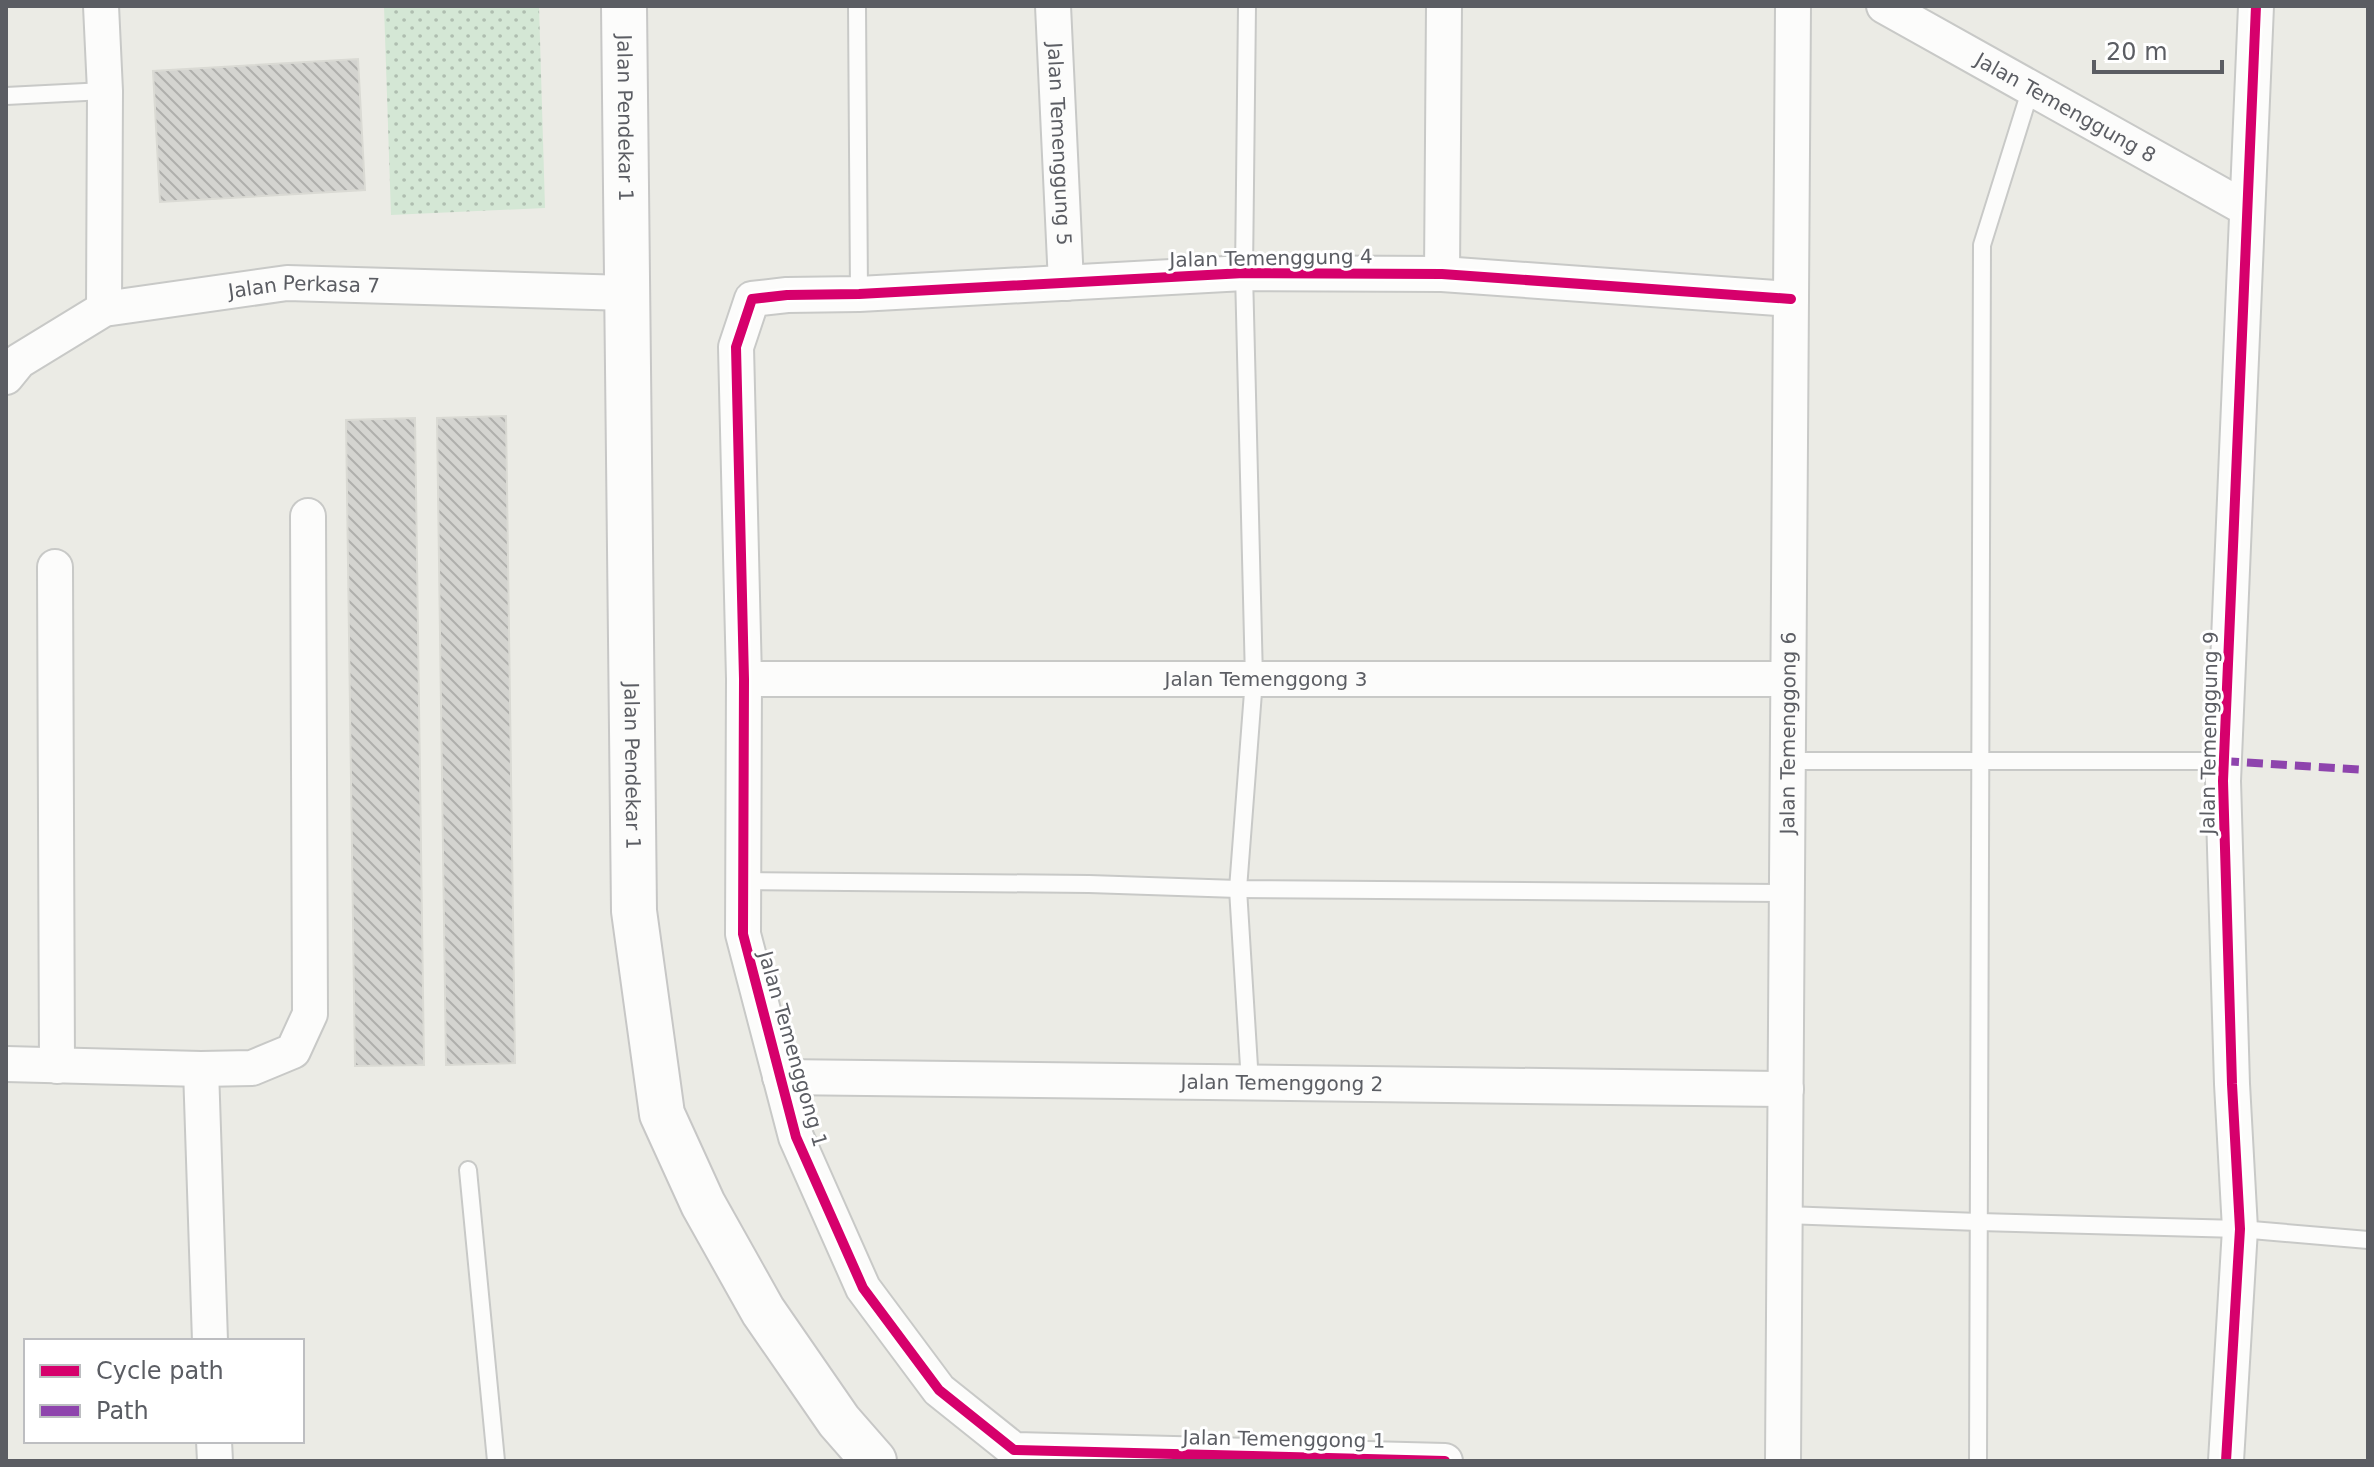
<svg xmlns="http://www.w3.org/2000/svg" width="2374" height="1467" font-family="'DejaVu Sans',sans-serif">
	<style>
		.grass { fill: url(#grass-dots) }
		.building { fill: url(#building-back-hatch); stroke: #dadad4; stroke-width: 2 }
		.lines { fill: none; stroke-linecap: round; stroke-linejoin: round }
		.lane-casing { stroke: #c8c9c7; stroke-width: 20 }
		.street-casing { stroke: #c8c9c7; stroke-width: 38 }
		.secondary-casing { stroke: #c7c7c6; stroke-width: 48 }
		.lane { stroke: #fcfcfb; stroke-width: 16 }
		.street { stroke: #fcfcfb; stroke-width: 34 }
		.secondary { stroke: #fcfcfb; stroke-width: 44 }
		.quiet { stroke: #8e44ad; stroke-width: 8; stroke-dasharray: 16 8; stroke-linecap: butt }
		.cycleway-casing { stroke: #fff; stroke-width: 15 }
		.cycleway { stroke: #d6006c; stroke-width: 10 }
		.labels { text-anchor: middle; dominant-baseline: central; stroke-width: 6; stroke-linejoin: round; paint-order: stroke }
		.street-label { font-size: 20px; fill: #5b5d63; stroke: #fff }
	</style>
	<defs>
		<pattern id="grass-dots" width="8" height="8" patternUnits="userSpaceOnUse" patternTransform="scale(2)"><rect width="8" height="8" fill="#d4e7d5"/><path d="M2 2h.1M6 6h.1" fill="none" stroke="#afbeb0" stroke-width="1.8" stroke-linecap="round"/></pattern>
		<pattern id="building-back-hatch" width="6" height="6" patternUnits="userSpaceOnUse" patternTransform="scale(2)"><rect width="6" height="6" fill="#d4d4d0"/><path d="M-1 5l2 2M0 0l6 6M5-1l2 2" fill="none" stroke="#afafac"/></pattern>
	</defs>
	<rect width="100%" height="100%" fill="#ebebe5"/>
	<path class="grass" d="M 384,6 L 539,6 L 545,208 L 391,215 Z"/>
	<g class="building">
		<path d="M 358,59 L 365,190 L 160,202 L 153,71 Z"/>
		<path d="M 506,416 L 515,1063 L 446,1065 L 437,418 Z"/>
		<path d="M 415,418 L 424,1065 L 355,1066 L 346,420 Z"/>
	</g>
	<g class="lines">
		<g class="lane-casing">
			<g id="lane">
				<path d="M 857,6 L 859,294"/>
				<path d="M 1247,6 L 1244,273 L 1254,679 L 1238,889 L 1250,1083"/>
				<path d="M 6,96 L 105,91"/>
				<path d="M 1787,761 L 2223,761"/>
				<path d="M 743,881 L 1089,884 L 1238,889 L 1786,893"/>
				<path d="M 468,1170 L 496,1461"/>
				<path d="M 1785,1215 L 1979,1222 L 2240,1229 L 2368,1240"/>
				<path d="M 1978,1461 L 1982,245 L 2031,88"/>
			</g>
		</g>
		<g class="street-casing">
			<g id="street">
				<path d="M 101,6 L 105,91 L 104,309"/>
				<path id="s1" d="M 1053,6 L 1066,283"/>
				<path id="s2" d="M 1884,6 L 2247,209"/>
				<path d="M 1442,274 L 1444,6"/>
				<path id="s3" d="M 6,377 L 19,361 L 104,309 L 287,283 L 627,293"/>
				<path d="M 55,567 L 57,1066"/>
				<path id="s4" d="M 744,679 L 1788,679"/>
				<path d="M 6,1064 L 201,1069 L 252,1068 L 293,1051 L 310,1014 L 308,516"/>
				<path d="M 201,1069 L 210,1341"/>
				<path id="s5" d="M 780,1077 L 1786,1089"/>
				<path d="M 214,1441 L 215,1461"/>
				<path d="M 1445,1461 L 1014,1450 L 939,1390 L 863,1288 L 796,1137 L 743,934 L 744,679 L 736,347 L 752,299 L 787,295 L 859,294 L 1244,273 L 1442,274 L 1791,299"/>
				<path id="s6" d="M 1783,1461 L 1793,6"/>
				<path d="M 2226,1461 L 2240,1229 L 2232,1084 L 2223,781 L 2256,6"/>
			</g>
		</g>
		<g class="secondary-casing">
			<g id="secondary">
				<path id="s7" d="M 624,6 L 634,911 L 662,1114 L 703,1204 L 763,1311 L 839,1421 L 874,1461"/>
			</g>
		</g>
		<use href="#lane" class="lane"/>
		<use href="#street" class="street"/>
		<use href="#secondary" class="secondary"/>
		<path class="quiet" d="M 2223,761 L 2368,770"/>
		<g class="cycleway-casing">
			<g id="cycleway">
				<path d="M 1445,1461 L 1014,1450 L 939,1390 L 863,1288 L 796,1137 L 743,934 L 744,679 L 736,347 L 752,299 L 787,295 L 859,294 L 1244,273 L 1442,274 L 1791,299"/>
				<path d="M 2226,1461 L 2240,1229 L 2232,1084 L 2223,781 L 2256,6"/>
			</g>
		</g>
		<use href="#cycleway" class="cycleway"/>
	</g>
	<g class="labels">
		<g class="street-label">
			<text stroke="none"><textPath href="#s2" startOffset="208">Jalan Temenggung 8</textPath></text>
			<text stroke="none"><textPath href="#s7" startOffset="112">Jalan Pendekar 1</textPath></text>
			<text stroke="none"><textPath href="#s1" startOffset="138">Jalan Temenggung 5</textPath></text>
			<text transform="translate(1271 258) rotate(-1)">Jalan Temenggung 4</text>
			<text stroke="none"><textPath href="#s3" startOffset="322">Jalan Perkasa 7</textPath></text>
			<text stroke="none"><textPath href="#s4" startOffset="522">Jalan Temenggong 3</textPath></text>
			<text stroke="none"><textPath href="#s6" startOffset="728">Jalan Temenggong 6</textPath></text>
			<text transform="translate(2209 733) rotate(-89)">Jalan Temenggung 9</text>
			<text stroke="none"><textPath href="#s7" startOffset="760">Jalan Pendekar 1</textPath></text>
			<text transform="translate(793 1049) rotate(74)">Jalan Temenggong 1</text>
			<text stroke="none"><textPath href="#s5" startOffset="502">Jalan Temenggong 2</textPath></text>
			<text transform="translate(1284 1439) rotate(1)">Jalan Temenggong 1</text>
		</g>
	</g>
	<rect width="2374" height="1467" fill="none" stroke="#5b5d63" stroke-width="16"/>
	<rect x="24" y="1339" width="280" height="104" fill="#ffffff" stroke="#bdbec1" stroke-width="2"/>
	<rect x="40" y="1365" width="40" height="12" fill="#d6006c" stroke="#bdbec1" stroke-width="2"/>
	<text x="96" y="1379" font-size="24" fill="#5b5d63">Cycle path</text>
	<rect x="40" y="1405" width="40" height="12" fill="#8e44ad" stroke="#bdbec1" stroke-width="2"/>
	<text x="96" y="1419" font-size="24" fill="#5b5d63">Path</text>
	<path d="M2094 60v12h128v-12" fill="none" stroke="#5b5d63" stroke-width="4"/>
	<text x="2106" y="60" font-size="24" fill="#5b5d63" stroke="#ffffff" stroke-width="6" paint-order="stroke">20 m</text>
</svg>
